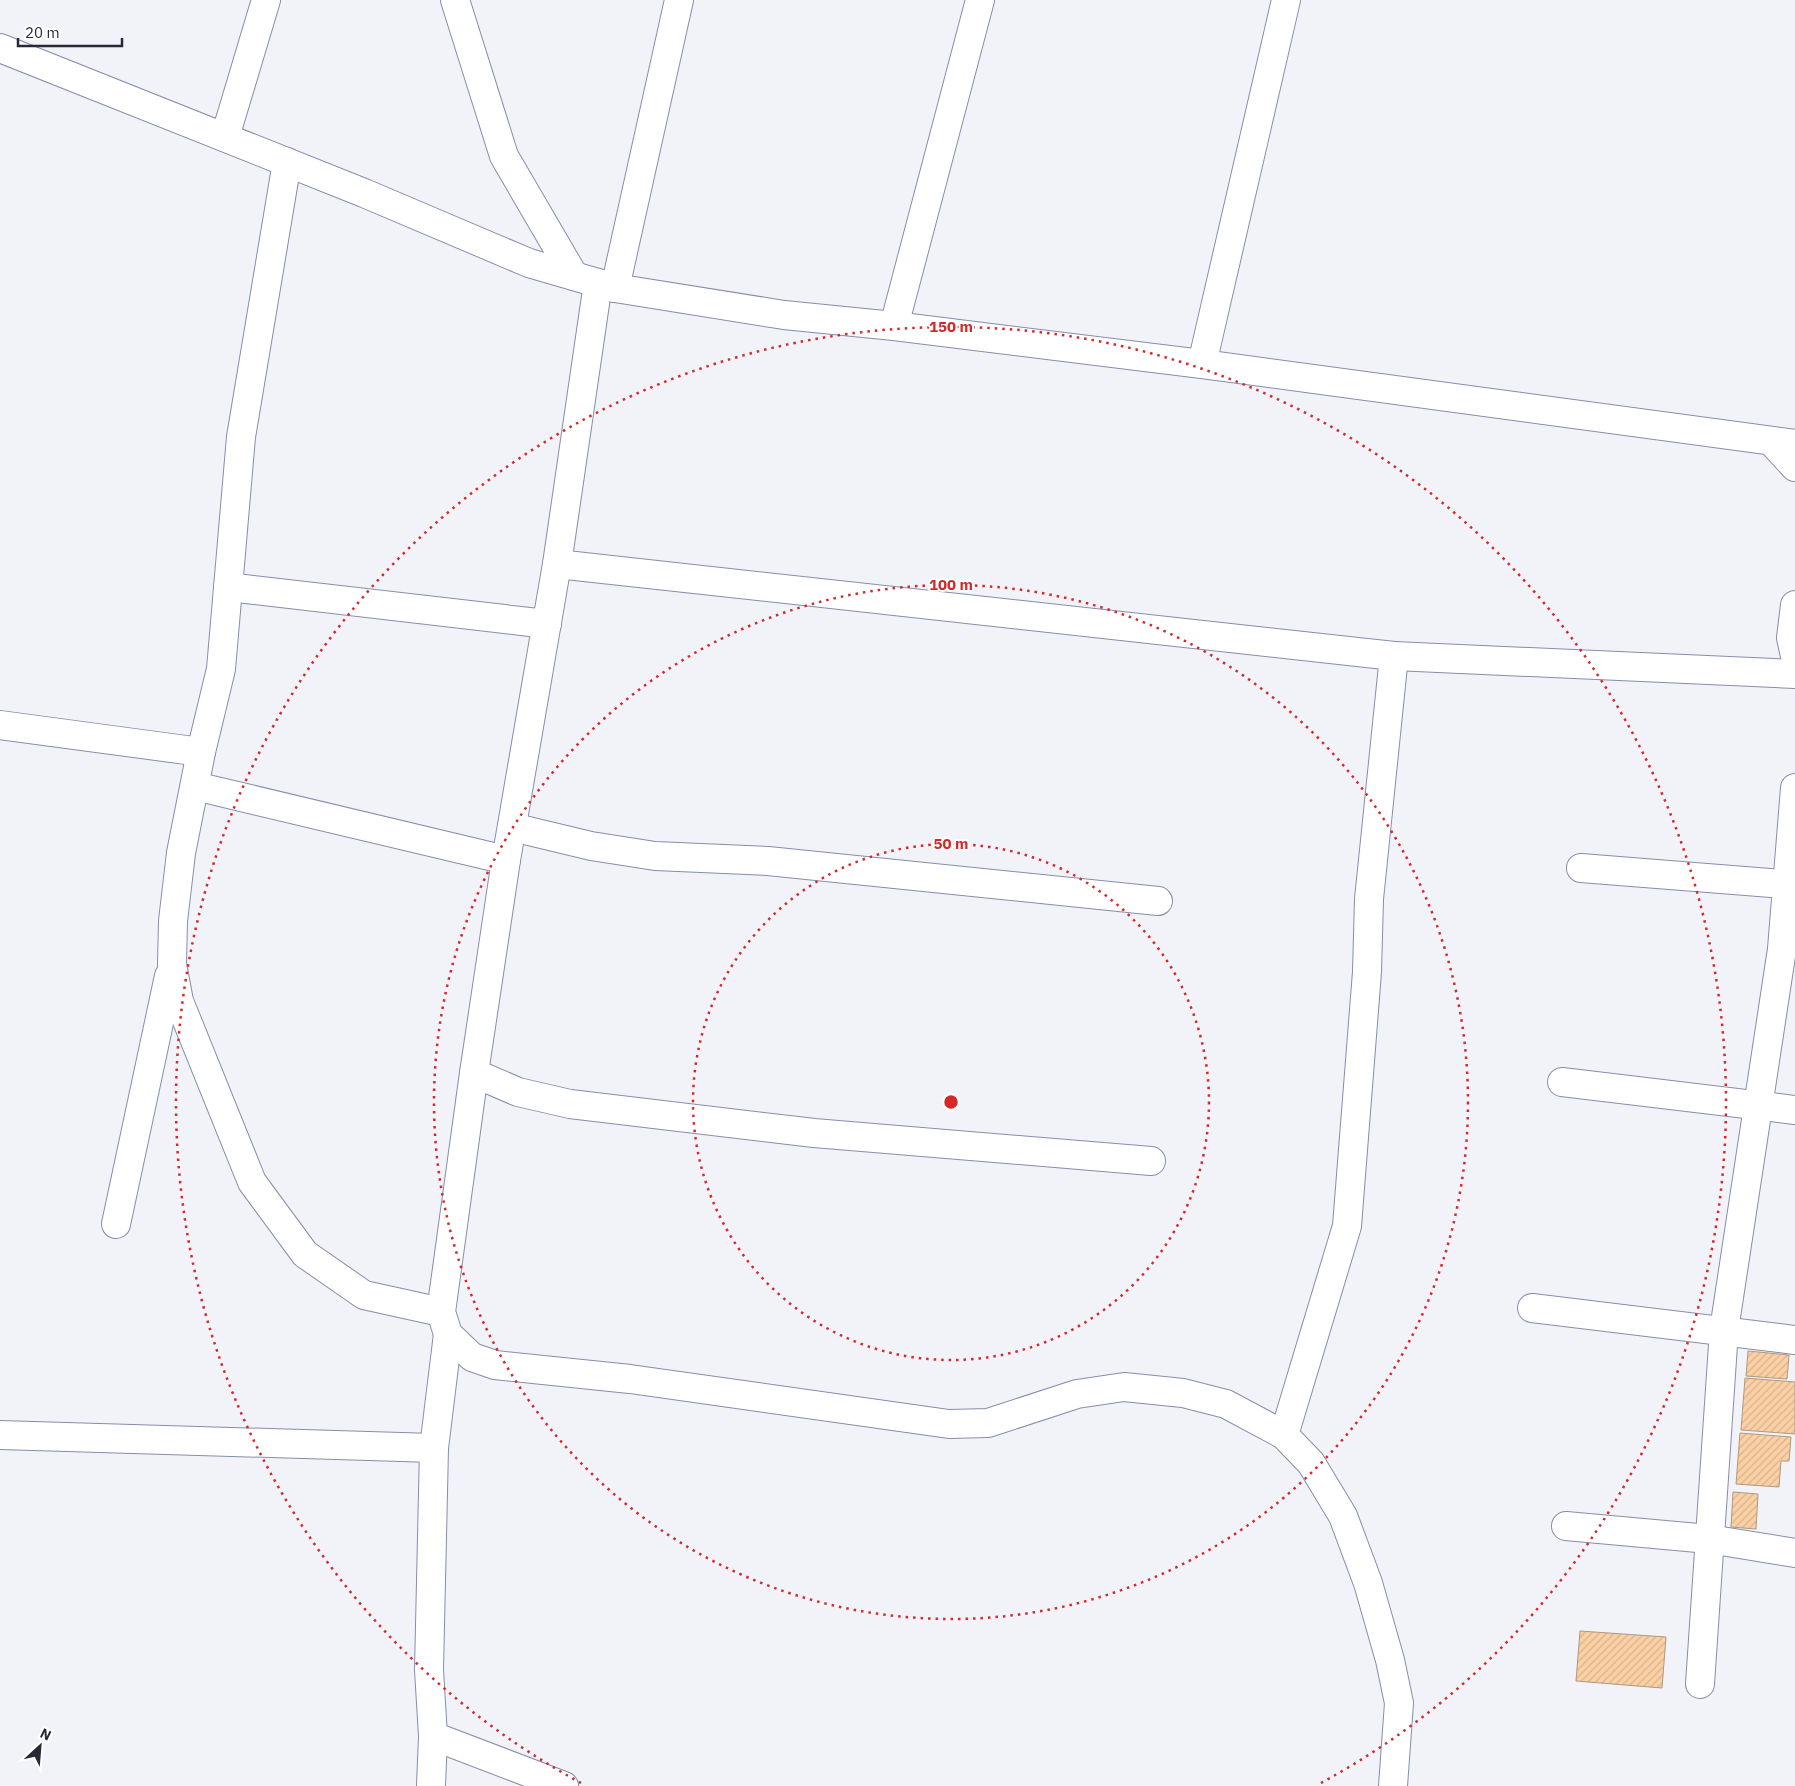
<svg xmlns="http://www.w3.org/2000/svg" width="1795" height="1786" font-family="'IBM Plex Sans',sans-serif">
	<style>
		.building { fill: url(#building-hatch); stroke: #b1987f }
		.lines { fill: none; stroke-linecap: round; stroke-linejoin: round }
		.street-casing { stroke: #868dab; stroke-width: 30 }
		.street { stroke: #fff; stroke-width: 28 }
		.ring { fill: none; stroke: #d62828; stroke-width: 2.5; stroke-dasharray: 2.5 5 }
		.centre { fill: #d62828; stroke: #fff; stroke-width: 2.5 }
		.ring-label { font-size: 15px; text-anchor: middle; font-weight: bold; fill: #d62828; stroke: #fff; stroke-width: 4; stroke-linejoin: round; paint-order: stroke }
	</style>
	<defs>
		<pattern id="building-hatch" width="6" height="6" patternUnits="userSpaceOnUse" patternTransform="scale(1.25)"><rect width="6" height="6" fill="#fbd0a4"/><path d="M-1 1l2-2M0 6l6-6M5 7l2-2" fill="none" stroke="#d7b38e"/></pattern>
	</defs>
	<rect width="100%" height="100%" fill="#f1f3f9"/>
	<g class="building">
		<path d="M 1748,1351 L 1789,1355 L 1787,1379 L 1746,1376 Z"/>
		<path d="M 1745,1378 L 1795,1382 L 1795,1434 L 1741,1430 Z"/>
		<path d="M 1740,1433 L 1791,1437 L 1789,1461 L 1781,1461 L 1779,1487 L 1736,1484 Z"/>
		<path d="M 1733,1492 L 1758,1494 L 1756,1529 L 1731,1527 Z"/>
		<path d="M 1580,1631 L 1666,1637 L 1662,1688 L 1576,1681 Z"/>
	</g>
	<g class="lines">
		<g class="street-casing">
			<g id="street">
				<path d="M 455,0 L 504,156 L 574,276"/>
				<path d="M 0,48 L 364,193 L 529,263 L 615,288 L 784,315 L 894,326 L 1202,364 L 1795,444"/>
				<path d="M 225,137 L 266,0"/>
				<path d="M 287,162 L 241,437 L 221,669 L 201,752 L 181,853 L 173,921 L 172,964 L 179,1001 L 252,1182 L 305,1254 L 364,1295 L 441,1312"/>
				<path d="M 598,283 L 557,564 L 506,860 L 474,1073 L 441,1312 L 448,1334 L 472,1357 L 495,1365 L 630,1379 L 949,1424 L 988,1423 L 1077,1394 L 1124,1387 L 1183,1393 L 1226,1404 L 1284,1435 L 1311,1463 L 1343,1516 L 1368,1583 L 1390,1660 L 1399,1703 L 1393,1786"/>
				<path d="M 615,288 L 679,0"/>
				<path d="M 894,326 L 980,0"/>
				<path d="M 1202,364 L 1286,0"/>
				<path d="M 1771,441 L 1795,467"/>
				<path d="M 557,564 L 1394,656 L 1795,674"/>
				<path d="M 228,587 L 547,624"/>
				<path d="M 1795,605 L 1791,638 L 1795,656"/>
				<path d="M 0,725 L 201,752"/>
				<path d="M 195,786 L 506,860"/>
				<path d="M 512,827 L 591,846 L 655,856 L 768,861 L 1158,901"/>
				<path d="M 1581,868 L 1795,885"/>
				<path d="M 474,1073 L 518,1092 L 570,1104 L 814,1133 L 1151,1161"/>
				<path d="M 1562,1082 L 1795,1110"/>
				<path d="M 116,1224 L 169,976"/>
				<path d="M 1532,1308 L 1795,1340"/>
				<path d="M 0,1435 L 434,1448"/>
				<path d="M 1284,1435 L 1347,1226 L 1367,972 L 1369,899 L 1394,656"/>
				<path d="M 1566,1526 L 1709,1539 L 1795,1553"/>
				<path d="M 1700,1684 L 1724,1330 L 1782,949 L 1795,788"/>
				<path d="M 433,1736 L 564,1786"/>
				<path d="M 431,1786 L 433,1736 L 429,1670 L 434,1448 L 448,1334"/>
			</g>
		</g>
		<use href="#street" class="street"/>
	</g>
	<g class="ring">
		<circle cx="951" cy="1102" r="258"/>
		<circle cx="951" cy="1102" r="517"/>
		<path d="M581 1783A775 775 0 1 1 1321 1783"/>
	</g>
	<circle cx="951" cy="1102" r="8" class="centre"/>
	<g class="ring-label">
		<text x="951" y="332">150 m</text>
		<text x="951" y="590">100 m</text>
		<text x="951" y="849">50 m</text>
	</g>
	<g transform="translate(40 1746) rotate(26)" stroke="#ffffff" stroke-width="4" paint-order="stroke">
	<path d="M0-4L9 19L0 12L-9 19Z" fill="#272a36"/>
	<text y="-8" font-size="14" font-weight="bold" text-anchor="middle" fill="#272a36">N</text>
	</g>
	<path d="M18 38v8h104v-8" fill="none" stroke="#272a36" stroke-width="2.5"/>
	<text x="25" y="38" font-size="15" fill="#272a36" stroke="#ffffff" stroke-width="4" paint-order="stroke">20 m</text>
</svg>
